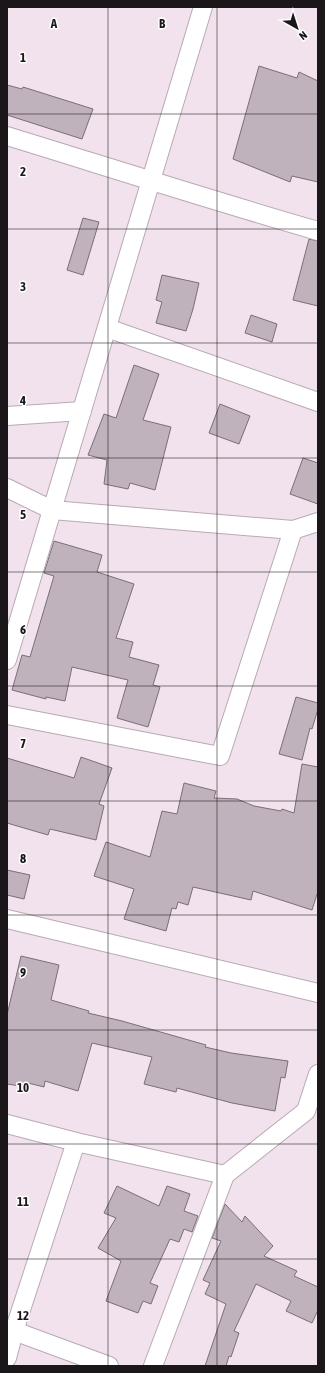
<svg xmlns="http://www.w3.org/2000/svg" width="325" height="1373" font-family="'Asap Condensed',sans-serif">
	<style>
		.building { fill: #c0b2bc; stroke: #7a6e77 }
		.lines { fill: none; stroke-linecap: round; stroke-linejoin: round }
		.street-casing { stroke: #b8aab4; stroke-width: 20 }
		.street { stroke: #fff; stroke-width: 18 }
		.grid { fill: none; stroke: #1b161a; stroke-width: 1; stroke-opacity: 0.55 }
		.grid-label { font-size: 13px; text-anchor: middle; font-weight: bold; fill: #1b161a; stroke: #fff; stroke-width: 3; stroke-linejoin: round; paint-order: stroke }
	</style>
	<rect width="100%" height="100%" fill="#f1e2ed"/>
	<g class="building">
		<path d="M 259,66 L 297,78 L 299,72 L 318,81 L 318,182 L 292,176 L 290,182 L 233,159 Z"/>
		<path d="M 7,85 L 22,89 L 23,87 L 93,109 L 82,139 L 7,115 Z"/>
		<path d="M 83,218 L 99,222 L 83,275 L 67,270 Z"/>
		<path d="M 309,239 L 318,241 L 318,306 L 293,300 Z"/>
		<path d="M 162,275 L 199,283 L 193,309 L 186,331 L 156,323 L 162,302 L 156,300 Z"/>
		<path d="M 251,315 L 277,324 L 272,342 L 245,333 Z"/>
		<path d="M 134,365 L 159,374 L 143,420 L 171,427 L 155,490 L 130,483 L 128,489 L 104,484 L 107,460 L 88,455 L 104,414 L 116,418 Z"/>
		<path d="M 220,404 L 250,416 L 239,444 L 209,433 Z"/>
		<path d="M 303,458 L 318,463 L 318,504 L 290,494 Z"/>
		<path d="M 54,541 L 102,555 L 97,572 L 134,584 L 116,638 L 133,642 L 129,657 L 159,665 L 153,685 L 160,687 L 148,727 L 117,718 L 128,680 L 72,667 L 65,701 L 46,697 L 46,699 L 12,690 L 22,655 L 30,657 L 54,576 L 44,573 Z"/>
		<path d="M 296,697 L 318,703 L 318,709 L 312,729 L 310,728 L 302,760 L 279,754 Z"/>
		<path d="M 81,757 L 112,768 L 99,804 L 104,806 L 96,840 L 50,829 L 48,835 L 7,823 L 7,758 L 74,778 Z"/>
		<path d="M 302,764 L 318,767 L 318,891 L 312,910 L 253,891 L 251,900 L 193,887 L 188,905 L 178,902 L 176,909 L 172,908 L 166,931 L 124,919 L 134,889 L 94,876 L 106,842 L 150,857 L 162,811 L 177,814 L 184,783 L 216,791 L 214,798 L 237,799 L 254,806 L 281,811 L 282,809 L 294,813 Z"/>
		<path d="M 7,870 L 30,875 L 24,899 L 7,895 Z"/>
		<path d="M 21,956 L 59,965 L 51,1000 L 89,1011 L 88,1013 L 122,1021 L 206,1045 L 205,1047 L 231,1053 L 288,1061 L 285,1078 L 281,1077 L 275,1111 L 232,1103 L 177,1088 L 176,1092 L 144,1084 L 152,1057 L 92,1043 L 78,1091 L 45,1081 L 44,1087 L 28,1083 L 27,1087 L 7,1084 L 7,1015 Z"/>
		<path d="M 117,1186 L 159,1206 L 167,1186 L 190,1194 L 184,1211 L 198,1216 L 192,1232 L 184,1229 L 179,1242 L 170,1239 L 150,1283 L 158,1286 L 151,1304 L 143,1301 L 138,1313 L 106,1301 L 121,1261 L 98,1248 L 116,1218 L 104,1213 Z"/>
		<path d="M 225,1204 L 242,1222 L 245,1216 L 273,1246 L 264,1256 L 297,1271 L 294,1276 L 318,1287 L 318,1310 L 312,1323 L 286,1311 L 291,1301 L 256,1284 L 234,1331 L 239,1333 L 231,1357 L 229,1356 L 226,1366 L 205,1366 L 226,1304 L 205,1294 L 210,1283 L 203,1280 L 221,1241 L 212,1238 Z"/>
	</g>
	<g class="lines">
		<g class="street-casing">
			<g id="street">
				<path d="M 7,136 C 111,168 214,201 318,231"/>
				<path d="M 107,328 L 318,402"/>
				<path d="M 7,416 L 82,411"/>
				<path d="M 7,488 L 52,510 L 293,530 L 318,522"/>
				<path d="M 7,660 L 203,7"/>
				<path d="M 7,715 L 220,756 L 293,530"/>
				<path d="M 7,919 L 318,993"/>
				<path d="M 7,1124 L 76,1142 L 225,1175 L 306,1111 L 318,1074"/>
				<path d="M 14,1331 L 109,1366"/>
				<path d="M 7,1358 L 14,1331 L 76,1142"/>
				<path d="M 153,1366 L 225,1175"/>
			</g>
		</g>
		<use href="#street" class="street"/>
	</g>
	<path class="grid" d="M 108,7 L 108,1366M 217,7 L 217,1366M 7,114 L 318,114M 7,229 L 318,229M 7,343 L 318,343M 7,458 L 318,458M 7,572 L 318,572M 7,686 L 318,686M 7,801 L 318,801M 7,915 L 318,915M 7,1030 L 318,1030M 7,1144 L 318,1144M 7,1259 L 318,1259"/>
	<g class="grid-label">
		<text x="54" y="28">A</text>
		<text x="162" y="28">B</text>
		<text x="23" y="62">1</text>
		<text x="23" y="176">2</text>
		<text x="23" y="291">3</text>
		<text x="23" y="405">4</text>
		<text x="23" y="519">5</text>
		<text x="23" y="634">6</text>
		<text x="23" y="748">7</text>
		<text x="23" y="863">8</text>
		<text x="23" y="977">9</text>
		<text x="23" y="1092">10</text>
		<text x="23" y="1206">11</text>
		<text x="23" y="1320">12</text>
	</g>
	<rect width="325" height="1373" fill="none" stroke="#1b161a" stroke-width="16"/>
	<g transform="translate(297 28) rotate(141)" stroke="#ffffff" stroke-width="3" paint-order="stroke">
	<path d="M0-3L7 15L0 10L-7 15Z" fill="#1b161a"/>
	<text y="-6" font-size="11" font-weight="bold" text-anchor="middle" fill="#1b161a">N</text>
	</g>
</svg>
